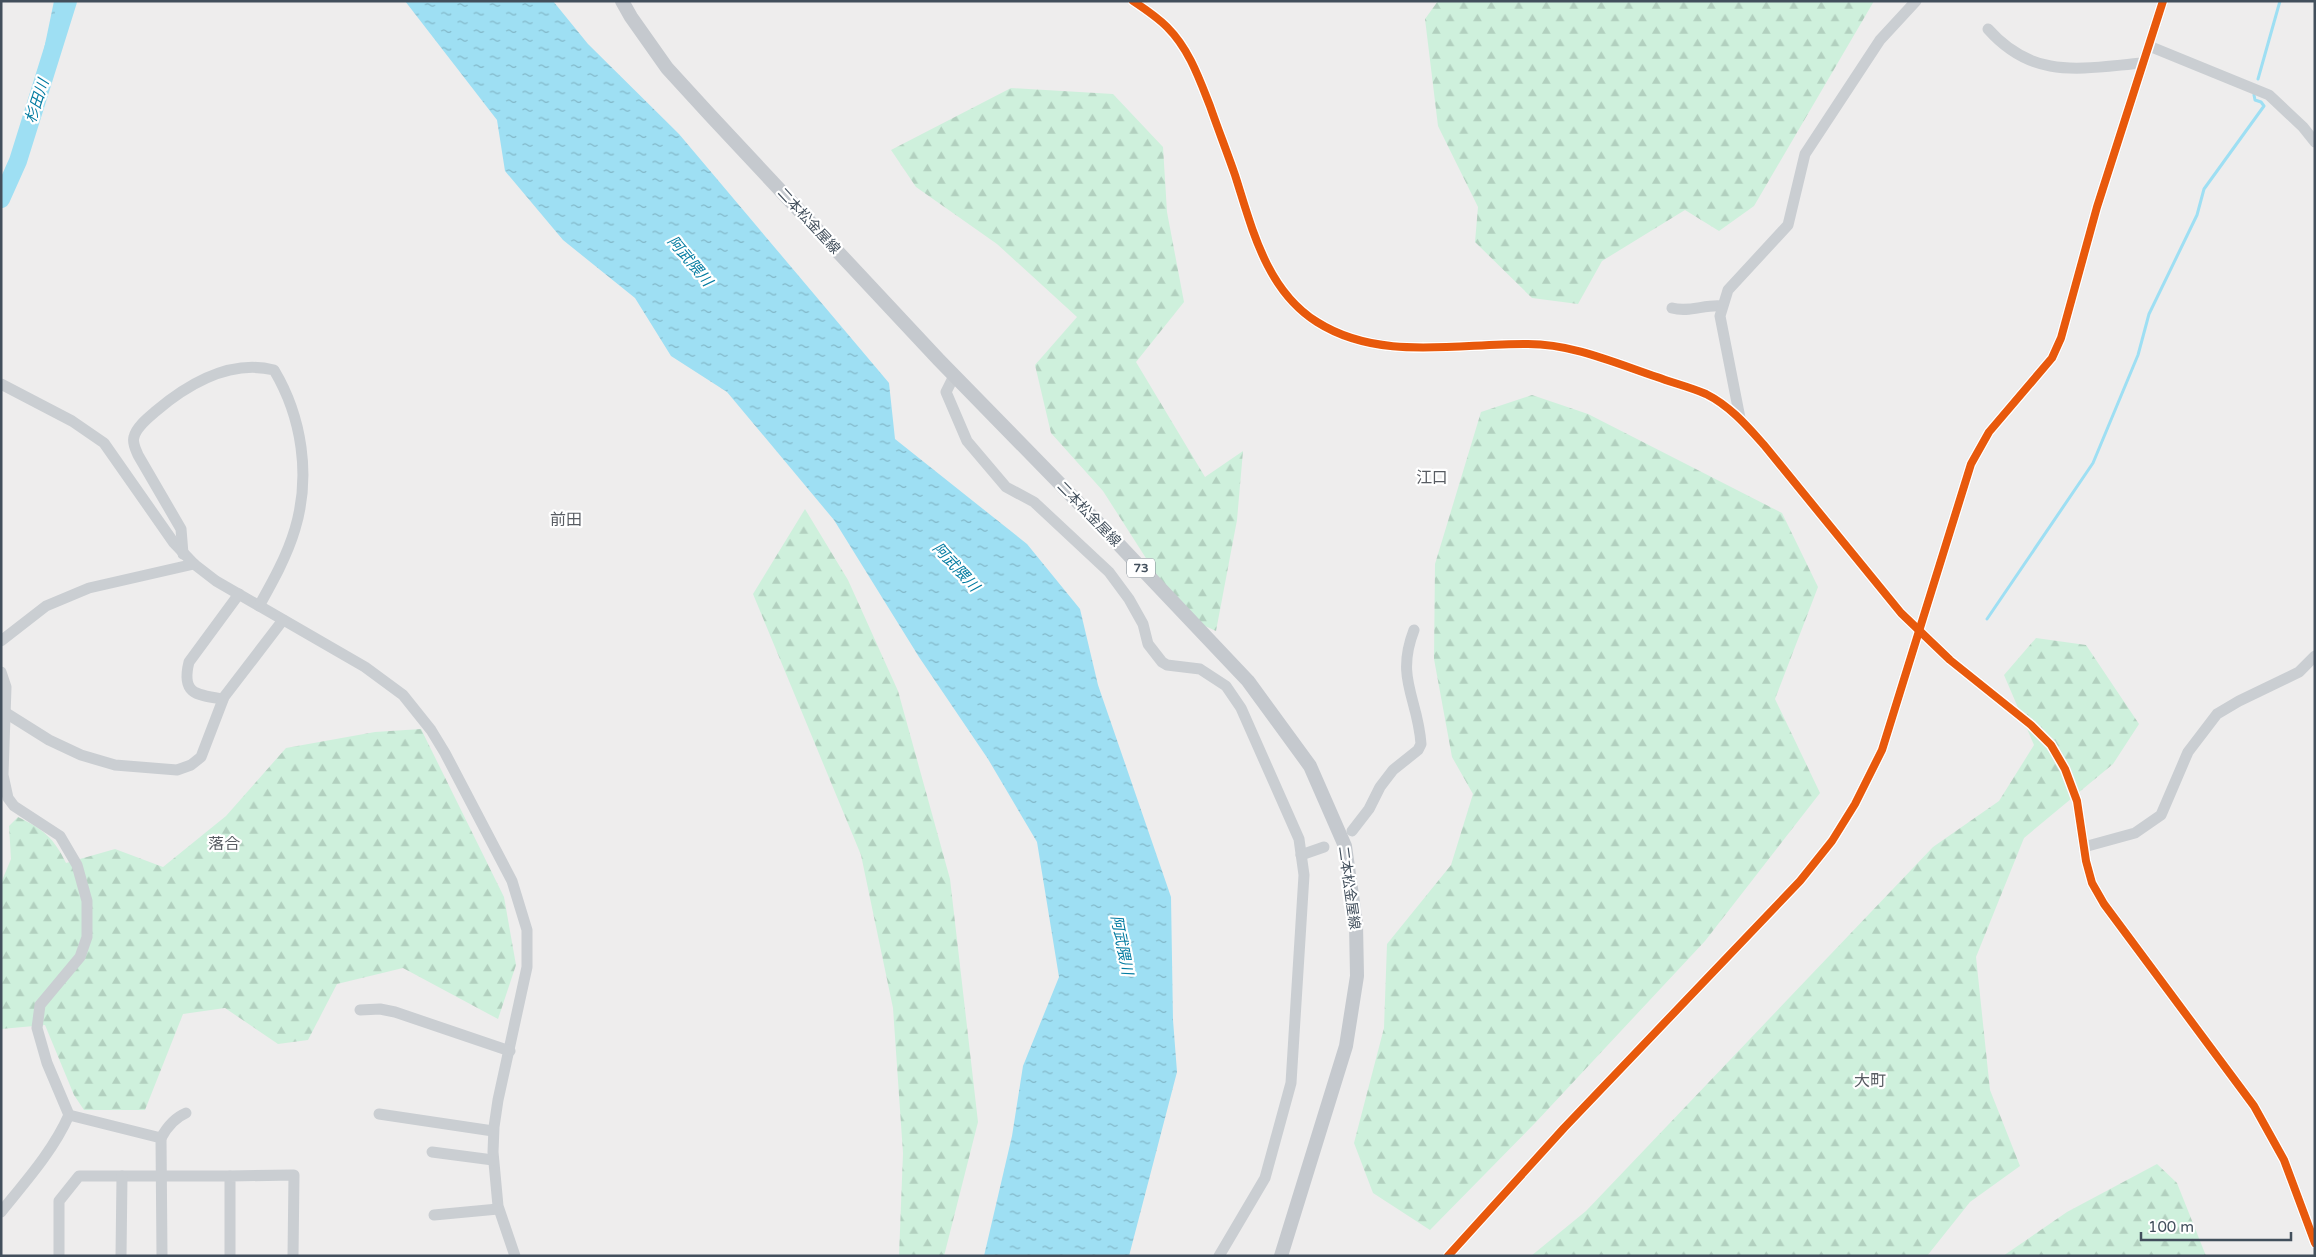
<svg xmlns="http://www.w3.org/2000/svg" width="2316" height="1257" font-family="'Varela Round','Noto Sans JP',sans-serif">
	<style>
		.forest { fill: url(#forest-firs) }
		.water { fill: url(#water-ripples) }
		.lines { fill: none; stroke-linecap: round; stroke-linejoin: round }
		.stream { stroke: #9edff3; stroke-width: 3 }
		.river { stroke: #9edff3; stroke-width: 18 }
		.minor { stroke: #caced2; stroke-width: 11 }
		.major { stroke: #c5c9ce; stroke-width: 14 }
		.cycleway-casing { stroke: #fff; stroke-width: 11 }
		.cycleway { stroke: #e8590c; stroke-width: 8 }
		.labels { text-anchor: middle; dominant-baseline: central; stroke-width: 4.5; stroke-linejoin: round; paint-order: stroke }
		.shield { fill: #fff; stroke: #7b848d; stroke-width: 1 }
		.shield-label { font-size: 12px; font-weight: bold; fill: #424f5c }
		.street-label { font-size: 14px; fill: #424f5c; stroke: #fff }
		.water-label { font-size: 15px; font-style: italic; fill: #027ba1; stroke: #fff }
		.quarter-label { font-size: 16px; fill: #585c62; stroke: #fff }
	</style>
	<defs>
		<pattern id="forest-firs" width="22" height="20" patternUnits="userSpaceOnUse" patternTransform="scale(1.25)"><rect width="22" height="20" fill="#cef0dc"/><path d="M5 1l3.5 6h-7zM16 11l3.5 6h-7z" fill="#b2d0bf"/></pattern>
		<pattern id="water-ripples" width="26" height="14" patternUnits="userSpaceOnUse" patternTransform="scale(1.25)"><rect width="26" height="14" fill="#9edff3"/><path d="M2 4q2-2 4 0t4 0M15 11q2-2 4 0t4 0" fill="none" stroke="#82b7c8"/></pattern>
	</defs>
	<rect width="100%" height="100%" fill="#eeeded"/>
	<g class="forest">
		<path d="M 1438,1 L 1874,1 L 1754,206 L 1719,231 L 1685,210 L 1602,261 L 1578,304 L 1532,298 L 1475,242 L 1478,207 L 1438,126 L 1425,19 Z"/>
		<path d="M 1011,88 L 1113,94 L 1163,147 L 1167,212 L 1184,302 L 1136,362 L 1205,477 L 1243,451 L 1237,520 L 1216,631 L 1183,616 L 1103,491 L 1051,433 L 1035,365 L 1077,317 L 997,244 L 916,187 L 891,150 Z"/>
		<path d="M 1532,395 L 1588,414 L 1782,513 L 1818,587 L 1775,699 L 1820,793 L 1705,941 L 1536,1122 L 1430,1230 L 1373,1193 L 1354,1143 L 1384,1028 L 1387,944 L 1451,865 L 1473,794 L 1452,757 L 1434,659 L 1435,564 L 1481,412 Z"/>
		<path d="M 805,509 L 848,580 L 898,691 L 950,879 L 978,1122 L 944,1256 L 899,1256 L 903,1153 L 893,1008 L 861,855 L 753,594 Z"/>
		<path d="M 2036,638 L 2086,645 L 2139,724 L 2113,764 L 2024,838 L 1976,957 L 1990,1090 L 2020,1166 L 1970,1202 L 1927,1256 L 1531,1256 L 1586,1211 L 1933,847 L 1999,801 L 2034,745 L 2004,675 Z"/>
		<path d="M 421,729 L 504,897 L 516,965 L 498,1019 L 403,968 L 337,984 L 308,1040 L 278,1044 L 225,1008 L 183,1014 L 145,1110 L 84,1110 L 74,1095 L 45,1025 L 1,1029 L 1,883 L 11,859 L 9,826 L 18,817 C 43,829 54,838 66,863 L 115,849 L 163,867 L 226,816 L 286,748 L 375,732 Z"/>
		<path d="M 2157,1164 L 2177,1183 L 2206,1256 L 2003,1256 L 2067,1212 Z"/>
	</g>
	<g class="water">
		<path d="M 54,1 L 65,1 L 27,131 Z"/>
		<path d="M 405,1 L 553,1 L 588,44 L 679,134 L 889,383 L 895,439 L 1027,544 L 1080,609 L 1098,685 L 1171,897 L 1173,1020 L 1177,1072 L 1129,1256 L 984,1256 L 1012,1136 L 1023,1066 L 1059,977 L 1037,842 L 988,759 L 919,657 L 834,520 L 727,392 L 671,356 L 635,298 L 563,240 L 505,171 L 497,120 Z"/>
	</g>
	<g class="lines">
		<g class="stream">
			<path d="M 2258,79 L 2280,1"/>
			<path d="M 1987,619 L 2093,463 L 2138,355 L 2149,314 L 2197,215 L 2204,189 L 2264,106 L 2261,102 L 2255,100 L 2254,95"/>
		</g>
		<path class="river" d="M 1,199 L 18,161 L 68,1"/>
		<g class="minor">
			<path d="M 1133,1 C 1145,9 1157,17 1167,27 C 1189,49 1199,78 1210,106 C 1218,129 1227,152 1235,175 C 1252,228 1266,290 1317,322 C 1380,362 1458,343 1528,344 C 1573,344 1615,363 1657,377 C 1673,383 1690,387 1706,394 C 1730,406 1747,426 1764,445 L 1901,613 L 1950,660 L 2031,725 L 2051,745 L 2065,769 L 2077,801 L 2086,861 L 2092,883 L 2104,904 L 2254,1106 L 2284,1160 L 2315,1243"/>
			<path d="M 1988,29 C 2034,81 2082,68 2143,63"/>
			<path d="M 2149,46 L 2269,95 L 2303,127 L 2315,142"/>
			<path d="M 1672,308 C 1689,313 1705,304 1722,306"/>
			<path d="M 954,376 L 946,392 L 967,441 L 1006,487 L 1034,502 L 1109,572 L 1129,599 L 1143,624 L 1148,644 L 1162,662 L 1167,665 L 1200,669 L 1226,686 L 1241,708 L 1299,839 L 1304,875 L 1291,1083 L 1265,1178 L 1219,1256"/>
			<path d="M 1,384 L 72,421 L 104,443 L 174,543 L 194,564 L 216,581 L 365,667 L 403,695 L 431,730 L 445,753 L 512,881 L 527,930 L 527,967 L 498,1100 L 494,1127 L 493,1152 L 498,1206 L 515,1256"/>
			<path d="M 1740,418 L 1720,316 L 1728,290 L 1788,225 L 1805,154 L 1880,40 L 1916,1"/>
			<path d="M 183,554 L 181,529 L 138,455 C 136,450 132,443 134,437 C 136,427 149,417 156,411 C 188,384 230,359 274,370 C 302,417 311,476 295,529 C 287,556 273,581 259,606"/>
			<path d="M 1,641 L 46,606 L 89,588 L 194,564"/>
			<path d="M 1,672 L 6,687 L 3,775 L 8,798 L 14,806 L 60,836 L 77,865 L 87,901 L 87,937 L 80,957 L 40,1005 L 37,1028 L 47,1063 L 69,1115"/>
			<path d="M 223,699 C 196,695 181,694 189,662 L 239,594"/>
			<path d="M 6,713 L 49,740 L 81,755 L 115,765 L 177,770 L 191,765 L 201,757 L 224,697 L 283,620"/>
			<path d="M 1352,831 L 1369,809 L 1380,787 L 1393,770 L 1418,750 L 1421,744 C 1418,698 1395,679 1414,630"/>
			<path d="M 2084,847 L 2135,833 L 2161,815 L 2188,752 L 2217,714 L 2239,701 L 2299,672 L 2315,656"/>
			<path d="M 1301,855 L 1324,847"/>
			<path d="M 360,1010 L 380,1009 L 395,1012 L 510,1051"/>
			<path d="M 379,1114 L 493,1131"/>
			<path d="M 161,1138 C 167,1127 174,1118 186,1113"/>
			<path d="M 432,1152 L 493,1160"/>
			<path d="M 1,1212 C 26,1181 53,1151 69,1115 L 161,1138 L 162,1256"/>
			<path d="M 434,1215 L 498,1209"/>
			<path d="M 59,1256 L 59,1201 L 79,1176 L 230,1176"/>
			<path d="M 121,1256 L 122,1176"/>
			<path d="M 230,1256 L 230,1176 L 294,1175 L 293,1256"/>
			<path d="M 1448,1256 L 1564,1128 L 1800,881 L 1832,841 L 1855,804 L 1882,750 L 1971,464 L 1989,432 L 2052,358 L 2061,338 L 2097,207 L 2163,1"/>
		</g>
		<path class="major" d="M 622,1 L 631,17 L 667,68 L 710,115 L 939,360 L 1106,531 L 1248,681 L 1310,766 L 1345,846 L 1356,924 L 1357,976 L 1346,1046 L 1281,1256"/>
		<g class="cycleway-casing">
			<g id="cycleway">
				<path d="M 1133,1 C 1145,9 1157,17 1167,27 C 1189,49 1199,78 1210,106 C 1218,129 1227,152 1235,175 C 1252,228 1266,290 1317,322 C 1380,362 1458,343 1528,344 C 1573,344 1615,363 1657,377 C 1673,383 1690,387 1706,394 C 1730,406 1747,426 1764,445 L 1901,613 L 1950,660 L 2031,725 L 2051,745 L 2065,769 L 2077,801 L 2086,861 L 2092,883 L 2104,904 L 2254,1106 L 2284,1160 L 2315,1243"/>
				<path d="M 1448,1256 L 1564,1128 L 1800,881 L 1832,841 L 1855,804 L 1882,750 L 1971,464 L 1989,432 L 2052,358 L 2061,338 L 2097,207 L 2163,1"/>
			</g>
		</g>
		<use href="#cycleway" class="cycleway"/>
	</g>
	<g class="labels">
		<rect class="shield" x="1127" y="558.5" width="28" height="19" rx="4"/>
		<g class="shield-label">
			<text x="1141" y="568">73</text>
		</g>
		<g class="street-label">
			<text transform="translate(809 221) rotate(47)">二本松金屋線</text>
			<text transform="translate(1089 514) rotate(46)">二本松金屋線</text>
			<text transform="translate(1349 888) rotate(82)">二本松金屋線</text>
		</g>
		<g class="water-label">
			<text transform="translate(37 101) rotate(-72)">杉田川</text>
			<text transform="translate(690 261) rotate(50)">阿武隈川</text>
			<text transform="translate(956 567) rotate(47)">阿武隈川</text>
			<text transform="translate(1122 945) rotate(79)">阿武隈川</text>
		</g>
		<g class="quarter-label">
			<text x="1432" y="478">江口</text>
			<text x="566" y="520">前田</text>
			<text x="224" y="844">落合</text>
			<text x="1870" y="1081">大町</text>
		</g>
	</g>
	<rect width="2316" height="1257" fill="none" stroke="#424f5c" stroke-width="5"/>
	<path d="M2141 1232v8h150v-8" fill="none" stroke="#424f5c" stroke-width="2.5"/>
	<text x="2148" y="1232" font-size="15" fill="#424f5c" stroke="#ffffff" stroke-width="4" paint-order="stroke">100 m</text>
</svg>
